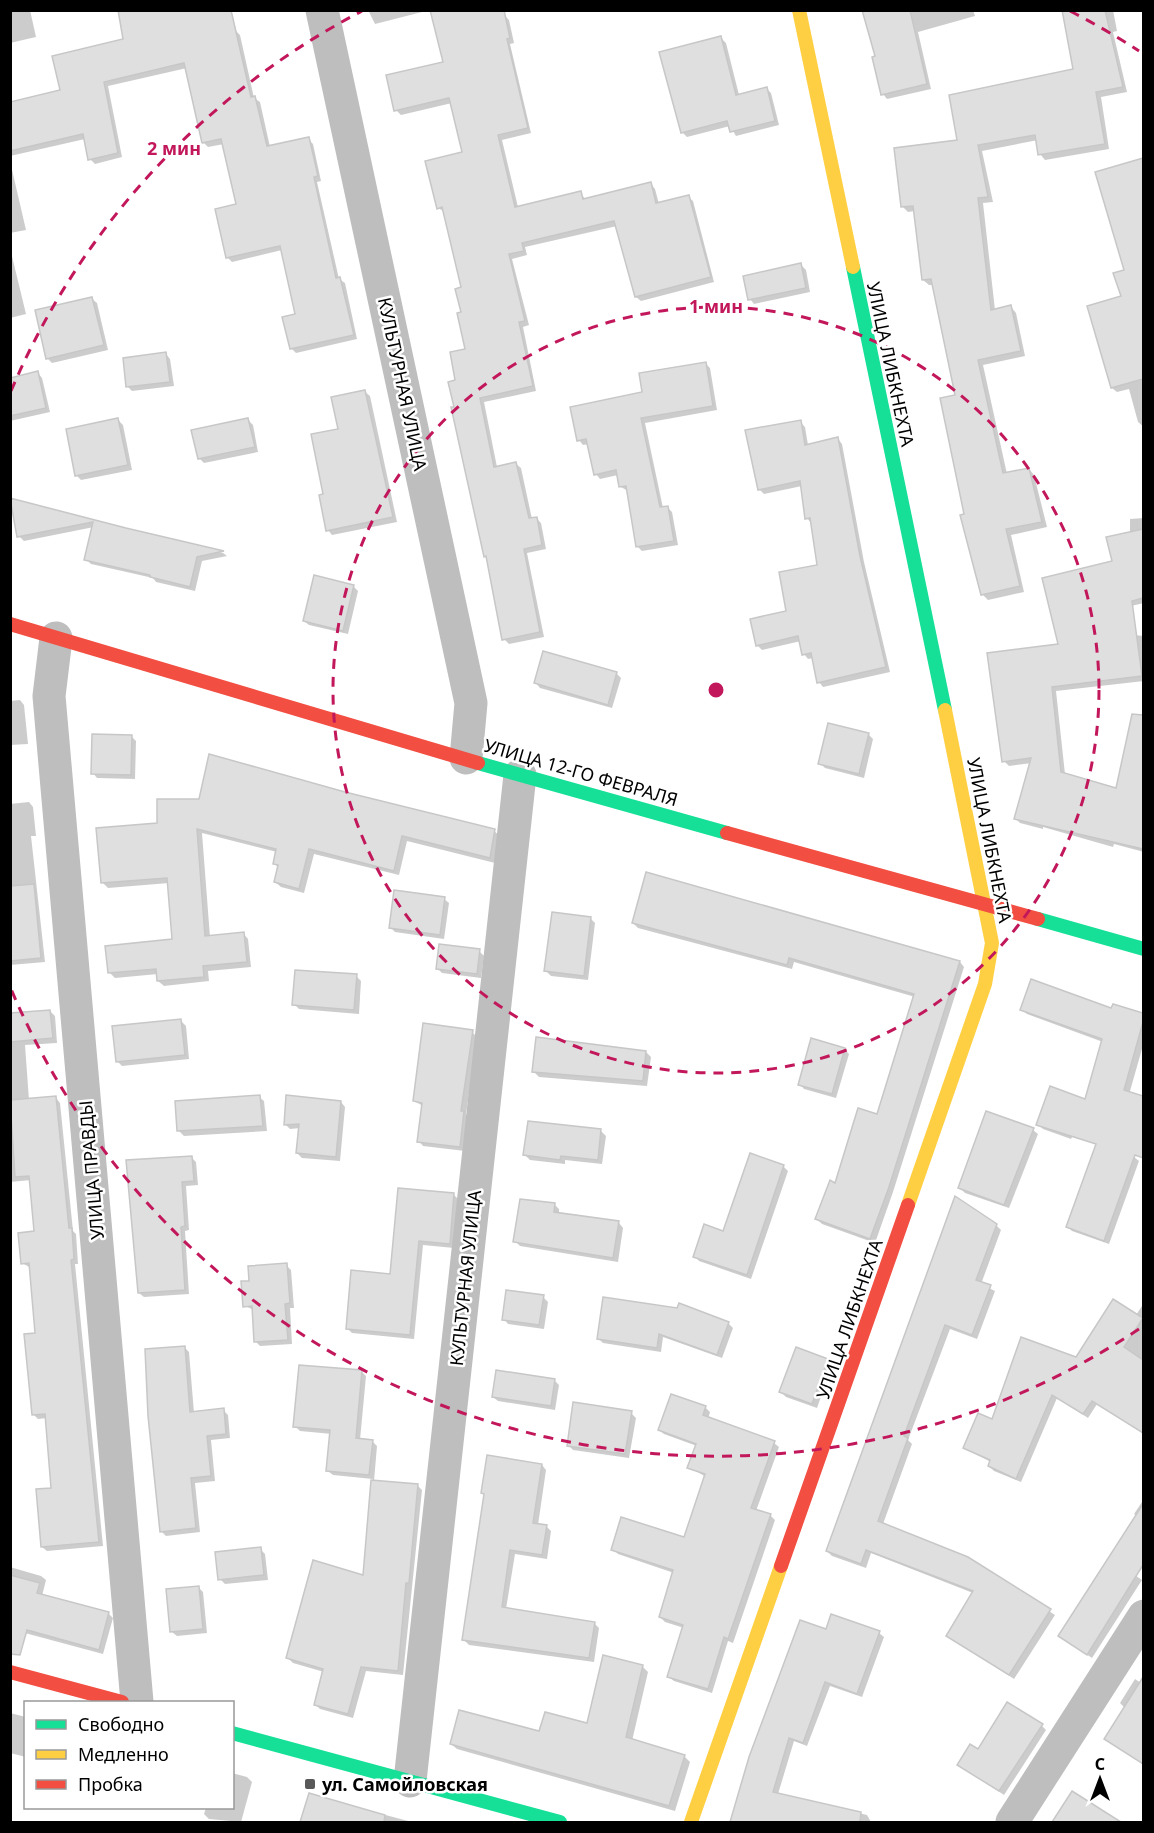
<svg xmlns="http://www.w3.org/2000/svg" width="1154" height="1833" font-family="'Noto Sans',sans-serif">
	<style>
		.shadow { fill: #0003 }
		.building { fill: #dfdfdf; stroke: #c7c7c7; stroke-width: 1.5 }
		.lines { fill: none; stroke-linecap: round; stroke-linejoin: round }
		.street { stroke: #bebebe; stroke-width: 33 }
		.fast { stroke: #16e098; stroke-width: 14 }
		.slow { stroke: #ffcf43; stroke-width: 14 }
		.jam { stroke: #f24e42; stroke-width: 14 }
		.ring { fill: none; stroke: #c2185b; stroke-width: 3; stroke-dasharray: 10 8 }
		.poi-dot { fill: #595959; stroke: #fff; stroke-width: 2 }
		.labels { text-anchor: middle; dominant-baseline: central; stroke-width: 5; stroke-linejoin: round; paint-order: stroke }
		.street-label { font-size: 18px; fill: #000; stroke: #fff }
		.poi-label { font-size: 18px; font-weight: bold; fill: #000; stroke: #fff; text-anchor: start }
		.centre { fill: #c2185b; stroke: #fff; stroke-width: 3 }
		.ring-label { font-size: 18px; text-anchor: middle; font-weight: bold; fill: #c2185b; stroke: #fff; stroke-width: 5; stroke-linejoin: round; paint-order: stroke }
	</style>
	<rect width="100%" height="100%" fill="#fff"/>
	<g class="shadow">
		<path d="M 10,10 L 30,10 L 36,37 L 10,43 Z"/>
		<path d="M 368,10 L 430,10 L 375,24 Z"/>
		<path d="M 864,10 L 973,10 L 975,16 L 918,32 L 931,89 L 887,99 L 883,94 L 877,57 Z"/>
		<path d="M 1064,10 L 1113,10 L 1117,31 L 1113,32 L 1127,92 L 1101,97 L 1109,149 L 1045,160 L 1040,154 L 1038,140 L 982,151 L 993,202 L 983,203 L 995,310 L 1011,307 L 1016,313 L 1025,356 L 983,365 L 1007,474 L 1029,469 L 1034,475 L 1047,527 L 1011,535 L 1024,592 L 988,600 L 982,594 L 966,515 L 957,396 L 934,285 L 929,285 L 923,280 L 915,211 L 908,212 L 903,207 L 959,142 L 1074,70 Z"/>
		<path d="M 504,15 L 509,20 L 514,43 L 510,44 L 531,133 L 502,140 L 518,207 L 580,193 L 586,200 L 651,184 L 655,189 L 659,204 L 688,197 L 693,201 L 714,282 L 641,301 L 636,297 L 617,226 L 525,247 L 527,255 L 512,259 L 529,325 L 523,327 L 536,391 L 484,402 L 497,467 L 516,464 L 521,468 L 532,519 L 536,518 L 541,523 L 546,549 L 527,553 L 544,637 L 509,644 L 504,639 L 489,560 L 485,556 L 455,408 L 457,381 L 467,350 L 463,313 L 463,289 L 445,212 L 438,208 L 464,153 L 452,103 L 401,115 L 396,110 L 445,63 Z"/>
		<path d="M 235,30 L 240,35 L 254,98 L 260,102 L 270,147 L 308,139 L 313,144 L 321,181 L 317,182 L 339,279 L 345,283 L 357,339 L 296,353 L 291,348 L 297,315 L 282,250 L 232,262 L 227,257 L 237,205 L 224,144 L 208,147 L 203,142 L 187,68 L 108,86 L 122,157 L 95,164 L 90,159 L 85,139 L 10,156 L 10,103 L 62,91 Z"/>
		<path d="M 721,38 L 726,43 L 739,95 L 766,88 L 771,93 L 779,125 L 736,136 L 730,126 L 687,137 L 682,132 Z"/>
		<path d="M 1140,160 L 1144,164 L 1144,427 L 1138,422 L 1129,389 L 1117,392 L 1112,388 L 1089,307 L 1122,297 Z"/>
		<path d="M 10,161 L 26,230 L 10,233 Z"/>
		<path d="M 10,248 L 26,314 L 10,318 Z"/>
		<path d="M 801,265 L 806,270 L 810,292 L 754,304 L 750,299 Z"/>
		<path d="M 92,299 L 97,303 L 108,350 L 52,363 L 47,358 Z"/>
		<path d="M 166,354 L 170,359 L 174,386 L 132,391 L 128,387 Z"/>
		<path d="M 705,363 L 710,368 L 717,410 L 645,423 L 663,508 L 667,507 L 672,512 L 678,545 L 642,551 L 637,546 L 628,491 L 621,487 L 618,475 L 600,479 L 596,474 L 589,444 L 583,445 L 579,440 Z"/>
		<path d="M 38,373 L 42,378 L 50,412 L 10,421 L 10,380 Z"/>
		<path d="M 365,392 L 370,396 L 397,522 L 332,535 L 328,530 L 325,495 L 339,430 Z"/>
		<path d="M 118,420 L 123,425 L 132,470 L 81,480 L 76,475 Z"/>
		<path d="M 248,420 L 253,425 L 258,452 L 204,463 L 199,458 Z"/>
		<path d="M 800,422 L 805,427 L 808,445 L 838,439 L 842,444 L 864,562 L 890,672 L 823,687 L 819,682 L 813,658 L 808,659 L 804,654 L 801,641 L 762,650 L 757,645 L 788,612 L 819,566 L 811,523 L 807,518 L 802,486 L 764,494 L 759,489 Z"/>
		<path d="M 11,499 L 223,553 L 227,556 L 202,561 L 195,591 L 156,582 L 153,578 L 91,564 L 86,559 L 94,527 L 24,541 L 19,536 Z"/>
		<path d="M 1144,518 L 1144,603 L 1058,623 L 1114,562 L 1130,534 L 1130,519 Z"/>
		<path d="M 353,586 L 358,591 L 348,634 L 309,625 L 304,621 Z"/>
		<path d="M 1055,627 L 1144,636 L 1144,681 L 1056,691 L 1065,774 L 1118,790 L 1126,751 L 1144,754 L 1144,852 L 1114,844 L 1113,847 L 1043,827 L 1043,829 L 1020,823 L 1016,819 L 1032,763 L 1009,766 L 1004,761 L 1060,645 Z"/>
		<path d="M 616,673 L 621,678 L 612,708 L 540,688 L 536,683 Z"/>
		<path d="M 20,700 L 24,705 L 28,744 L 10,745 L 10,701 Z"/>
		<path d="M 830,725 L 869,735 L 873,739 L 864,778 L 825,768 L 820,763 Z"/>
		<path d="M 131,736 L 136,741 L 135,779 L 97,778 L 93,773 Z"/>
		<path d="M 345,793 L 494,831 L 500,836 L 495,863 L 407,841 L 399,875 L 314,854 L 304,893 L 281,887 L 275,882 L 279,868 L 274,863 L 277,852 L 202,833 L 210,937 L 243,933 L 248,939 L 251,967 L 208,971 L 209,981 L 164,986 L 158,981 L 158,974 L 115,978 L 110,973 L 173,940 L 169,883 L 108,888 L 102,882 L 158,824 L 201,801 Z"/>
		<path d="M 29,802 L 33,807 L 36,836 L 31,836 L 45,962 L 10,965 L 10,804 Z"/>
		<path d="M 444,899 L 449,903 L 444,939 L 395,932 L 390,927 Z"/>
		<path d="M 590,918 L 595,923 L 588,980 L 551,976 L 546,971 Z"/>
		<path d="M 633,923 L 960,962 L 964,967 L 893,1192 L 875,1243 L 822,1224 L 817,1219 L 878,1116 L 915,997 L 794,962 L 792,969 L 638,928 Z"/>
		<path d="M 479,951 L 484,956 L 481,978 L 442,973 L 437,968 Z"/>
		<path d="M 356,976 L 361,981 L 359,1014 L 299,1009 L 294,1004 Z"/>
		<path d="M 1114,1006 L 1144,1014 L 1144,1042 L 1124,1112 L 1103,1042 L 1027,1014 L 1022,1009 L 1112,1010 Z"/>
		<path d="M 50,1011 L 55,1016 L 57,1043 L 25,1045 L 29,1100 L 56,1098 L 60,1103 L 73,1231 L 76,1234 L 78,1264 L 75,1264 L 103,1546 L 47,1551 L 42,1547 L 53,1489 L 47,1418 L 38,1419 L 33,1414 L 36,1335 L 31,1268 L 22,1263 L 36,1233 L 31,1180 L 10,1182 L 10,1014 Z"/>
		<path d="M 181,1021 L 186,1026 L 189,1059 L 122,1066 L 117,1061 Z"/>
		<path d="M 472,1032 L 477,1037 L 466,1114 L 468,1117 L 465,1151 L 423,1146 L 419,1141 L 423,1106 L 414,1101 Z"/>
		<path d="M 844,1049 L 849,1054 L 836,1098 L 804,1089 L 800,1084 Z"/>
		<path d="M 646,1052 L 651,1057 L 647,1086 L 539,1077 L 534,1072 Z"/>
		<path d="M 259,1097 L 264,1101 L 267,1131 L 184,1136 L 179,1131 Z"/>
		<path d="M 341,1102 L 345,1107 L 340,1161 L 302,1158 L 297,1153 L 300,1128 L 290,1129 L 285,1124 Z"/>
		<path d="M 1090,1105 L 1071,1139 L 1043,1129 L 1038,1124 Z"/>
		<path d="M 1033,1130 L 1038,1134 L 1009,1208 L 965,1193 L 960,1188 Z"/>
		<path d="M 601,1131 L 606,1136 L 602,1164 L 565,1160 L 565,1164 L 530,1160 L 525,1155 Z"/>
		<path d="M 1134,1157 L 1139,1161 L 1109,1244 L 1072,1231 L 1067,1226 Z"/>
		<path d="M 192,1158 L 196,1162 L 198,1185 L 186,1186 L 189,1230 L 185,1231 L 189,1294 L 144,1297 L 139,1293 L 128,1162 Z"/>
		<path d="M 783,1166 L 788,1171 L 751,1279 L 699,1261 L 695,1256 L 724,1233 Z"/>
		<path d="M 454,1195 L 458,1199 L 454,1248 L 423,1245 L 414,1339 L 352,1333 L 347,1328 Z"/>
		<path d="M 554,1204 L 559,1209 L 559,1214 L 619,1223 L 623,1228 L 618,1262 L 520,1246 L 515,1241 Z"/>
		<path d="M 996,1225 L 1001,1230 L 981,1284 L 995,1291 L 977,1339 L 950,1329 L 908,1440 L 912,1444 L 883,1524 L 969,1559 L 1055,1615 L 1014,1679 L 947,1635 L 973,1593 L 871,1553 L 866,1568 L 832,1556 L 827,1551 Z"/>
		<path d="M 286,1265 L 291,1270 L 294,1308 L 290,1308 L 292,1344 L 260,1346 L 256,1342 L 254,1310 L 245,1306 L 250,1282 Z"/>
		<path d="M 543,1297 L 548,1302 L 544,1329 L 508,1324 L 504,1319 Z"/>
		<path d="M 1144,1303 L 1144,1434 L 1097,1404 L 1088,1418 L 1057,1398 L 1021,1482 L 994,1471 L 989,1466 L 991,1462 L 964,1448 L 992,1421 L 1136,1315 Z"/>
		<path d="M 728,1323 L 733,1328 L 722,1358 L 663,1337 L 661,1352 L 603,1343 L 598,1338 Z"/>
		<path d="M 185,1348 L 189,1352 L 194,1413 L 223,1410 L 228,1415 L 230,1438 L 211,1440 L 215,1481 L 195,1483 L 200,1532 L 166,1536 L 161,1531 Z"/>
		<path d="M 828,1360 L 832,1365 L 817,1408 L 786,1397 L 781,1392 Z"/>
		<path d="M 361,1371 L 366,1376 L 360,1440 L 372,1441 L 377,1446 L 374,1481 L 417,1485 L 422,1490 L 403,1675 L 366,1671 L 353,1718 L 320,1709 L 315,1704 L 324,1672 L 293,1663 L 288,1658 L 364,1576 L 373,1479 L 333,1475 L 328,1471 L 332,1434 L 300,1431 L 295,1426 Z"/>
		<path d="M 554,1380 L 559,1385 L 555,1410 L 498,1401 L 493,1397 Z"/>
		<path d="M 705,1407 L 710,1412 L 708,1419 L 774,1443 L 779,1447 L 756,1511 L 770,1515 L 775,1520 L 733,1643 L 728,1641 L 712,1693 L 674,1681 L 669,1677 L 684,1628 L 665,1622 L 660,1617 L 674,1573 L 618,1554 L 613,1549 L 685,1538 L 706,1477 L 689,1467 L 697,1446 L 664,1434 L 659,1430 Z"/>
		<path d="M 631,1413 L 636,1418 L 629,1458 L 573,1450 L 568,1445 Z"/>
		<path d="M 542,1465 L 546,1470 L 538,1525 L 546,1526 L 551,1531 L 547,1559 L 515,1554 L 506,1609 L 594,1623 L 599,1628 L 594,1662 L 469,1645 L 464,1640 Z"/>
		<path d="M 1144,1499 L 1144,1521 L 1134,1514 Z"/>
		<path d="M 260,1549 L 265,1554 L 268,1580 L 225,1584 L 220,1579 Z"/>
		<path d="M 1111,1558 L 1142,1580 L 1092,1658 L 1060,1636 Z"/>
		<path d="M 10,1567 L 41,1576 L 46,1580 L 42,1596 L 108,1613 L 113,1618 L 103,1654 L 10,1629 Z"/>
		<path d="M 199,1588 L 203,1592 L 207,1633 L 177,1636 L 172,1632 Z"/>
		<path d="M 827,1631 L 879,1633 L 884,1637 L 862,1697 L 830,1686 L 807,1746 L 794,1741 L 778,1794 L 867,1815 L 871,1822 L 734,1822 L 732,1821 Z"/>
		<path d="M 642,1666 L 648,1672 L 632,1741 L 684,1756 L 690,1762 L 675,1811 L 457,1749 L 451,1744 L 588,1725 Z"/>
		<path d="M 1135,1679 L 1141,1683 L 1144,1679 L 1144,1765 L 1106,1739 L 1125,1708 L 1120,1703 Z"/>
		<path d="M 10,1713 L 26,1717 L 26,1757 L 10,1753 Z"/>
		<path d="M 1042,1726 L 1046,1730 L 1004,1795 L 959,1765 L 978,1751 Z"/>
		<path d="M 232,1773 L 247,1777 L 252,1782 L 241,1822 L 209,1819 L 204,1814 L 206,1808 L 232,1808 Z"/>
		<path d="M 1073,1794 L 1115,1822 L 1054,1822 Z"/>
		<path d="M 310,1795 L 412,1822 L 302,1822 Z"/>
	</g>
	<g class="building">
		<path d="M 118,10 L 231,10 L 251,97 L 255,96 L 267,146 L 309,137 L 318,176 L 314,177 L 336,278 L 340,277 L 354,335 L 290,349 L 282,317 L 295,314 L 280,246 L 226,258 L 215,209 L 236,204 L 221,139 L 202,143 L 184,63 L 104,82 L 118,153 L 88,160 L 83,134 L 10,151 L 10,102 L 60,90 L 52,56 L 123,39 Z"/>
		<path d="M 430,10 L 504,10 L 510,38 L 507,39 L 528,128 L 498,135 L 515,207 L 581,191 L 583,199 L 651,182 L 656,203 L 689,195 L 711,277 L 635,297 L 614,221 L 522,243 L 524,251 L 509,254 L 525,321 L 519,322 L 533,386 L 480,398 L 494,467 L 516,462 L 529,518 L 537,517 L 542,545 L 524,549 L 540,632 L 502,640 L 486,556 L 484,557 L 451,407 L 454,407 L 448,382 L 455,380 L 450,352 L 465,349 L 457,313 L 461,312 L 455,289 L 461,287 L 442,207 L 437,209 L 425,161 L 462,152 L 449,98 L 394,111 L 386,75 L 443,62 Z"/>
		<path d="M 862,10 L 910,10 L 927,84 L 881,95 L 872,57 L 875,56 Z"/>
		<path d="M 1062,10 L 1105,10 L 1123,87 L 1096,92 L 1105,144 L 1038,155 L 1035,135 L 978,145 L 988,197 L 978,198 L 991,310 L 1011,305 L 1021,351 L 978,360 L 1003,473 L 1029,468 L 1042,522 L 1006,529 L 1020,586 L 981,595 L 960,515 L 964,514 L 940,398 L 955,395 L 931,279 L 922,280 L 913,206 L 901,207 L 894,148 L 957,140 L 949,95 L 1073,69 Z"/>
		<path d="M 721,36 L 736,95 L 767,87 L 775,121 L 730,132 L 727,121 L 681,133 L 659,52 Z"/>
		<path d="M 1143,158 L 1143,379 L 1111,388 L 1087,306 L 1121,296 L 1113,273 L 1124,270 L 1095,172 Z"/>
		<path d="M 801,263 L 806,288 L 748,300 L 743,276 Z"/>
		<path d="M 92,297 L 104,345 L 46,359 L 35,310 Z"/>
		<path d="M 166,352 L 170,382 L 126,387 L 123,358 Z"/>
		<path d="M 706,362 L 713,406 L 641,418 L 660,507 L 668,506 L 674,541 L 636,547 L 626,486 L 619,487 L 616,470 L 594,475 L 586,439 L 577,441 L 570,407 L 642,392 L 639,373 Z"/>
		<path d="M 38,371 L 46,408 L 10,416 L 10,378 Z"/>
		<path d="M 365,390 L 393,517 L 326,531 L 319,495 L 323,494 L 311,434 L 338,429 L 331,397 Z"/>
		<path d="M 118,418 L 128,465 L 75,476 L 66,429 Z"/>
		<path d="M 248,418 L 255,447 L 198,459 L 191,430 Z"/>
		<path d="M 801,420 L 805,445 L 838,437 L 860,556 L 886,667 L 817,683 L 811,653 L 802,655 L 798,636 L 756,646 L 750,619 L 786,611 L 779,572 L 817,565 L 810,518 L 805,519 L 800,481 L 758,490 L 745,430 Z"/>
		<path d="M 10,498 L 126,528 L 224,551 L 197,557 L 190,587 L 150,577 L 150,575 L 84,560 L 93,522 L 17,537 Z"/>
		<path d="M 1143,529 L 1143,598 L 1132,601 L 1142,676 L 1052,687 L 1061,772 L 1116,788 L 1132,714 L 1143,715 L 1143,849 L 1014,819 L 1031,758 L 1002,762 L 987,653 L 1058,644 L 1042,578 L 1112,561 L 1106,537 Z"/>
		<path d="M 314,575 L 354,585 L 343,631 L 303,621 Z"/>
		<path d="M 543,651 L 617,672 L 608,705 L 534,683 Z"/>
		<path d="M 828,723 L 869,733 L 859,774 L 818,764 Z"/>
		<path d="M 92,734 L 132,735 L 131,775 L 91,774 Z"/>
		<path d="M 209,754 L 345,792 L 495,829 L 490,858 L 402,836 L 394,871 L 309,849 L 299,889 L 274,882 L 278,865 L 273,864 L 276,849 L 197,829 L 205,936 L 244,932 L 247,962 L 203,966 L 204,977 L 157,981 L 156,969 L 108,973 L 105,946 L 172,939 L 167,878 L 101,883 L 96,828 L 157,823 L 157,799 L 199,799 Z"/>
		<path d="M 646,872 L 960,961 L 889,1187 L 870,1239 L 815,1219 L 830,1180 L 835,1183 L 858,1108 L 877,1114 L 914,994 L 789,958 L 787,965 L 632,923 Z"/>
		<path d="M 34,884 L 41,958 L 10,961 L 10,886 Z"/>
		<path d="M 394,890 L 445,897 L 440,935 L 389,928 Z"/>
		<path d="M 552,912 L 591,917 L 584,976 L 544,971 Z"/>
		<path d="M 439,944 L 480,949 L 477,974 L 436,969 Z"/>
		<path d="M 295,970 L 357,974 L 354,1010 L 292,1005 Z"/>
		<path d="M 1031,979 L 1111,1008 L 1113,1004 L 1143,1013 L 1143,1022 L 1124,1090 L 1143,1096 L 1143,1158 L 1135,1155 L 1104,1241 L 1066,1227 L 1096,1144 L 1036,1125 L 1050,1086 L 1085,1099 L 1102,1039 L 1020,1010 Z"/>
		<path d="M 50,1010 L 53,1038 L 10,1042 L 10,1013 Z"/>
		<path d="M 181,1019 L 185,1055 L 116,1062 L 112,1026 Z"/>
		<path d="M 423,1023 L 473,1030 L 461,1111 L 464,1111 L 460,1147 L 417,1142 L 422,1103 L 413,1101 Z"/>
		<path d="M 536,1037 L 646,1051 L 643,1081 L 532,1072 Z"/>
		<path d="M 811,1038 L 845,1048 L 832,1094 L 798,1085 Z"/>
		<path d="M 260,1095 L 263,1126 L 177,1131 L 175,1101 Z"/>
		<path d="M 286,1095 L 341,1101 L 336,1157 L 296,1153 L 299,1124 L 284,1125 Z"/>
		<path d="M 56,1096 L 69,1228 L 72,1228 L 74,1259 L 71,1260 L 99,1542 L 41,1547 L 36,1489 L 51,1488 L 45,1414 L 32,1415 L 24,1334 L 35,1333 L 29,1263 L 21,1264 L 18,1233 L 34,1231 L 29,1176 L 15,1177 L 10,1100 Z"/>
		<path d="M 986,1111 L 1034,1128 L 1004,1205 L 958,1188 Z"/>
		<path d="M 528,1121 L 601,1129 L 598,1160 L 561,1156 L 560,1160 L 523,1155 Z"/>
		<path d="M 750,1153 L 784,1165 L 747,1275 L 693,1257 L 704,1224 L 723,1231 Z"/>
		<path d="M 192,1156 L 194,1181 L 182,1182 L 185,1226 L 181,1227 L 185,1290 L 138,1293 L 126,1160 Z"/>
		<path d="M 398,1188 L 454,1193 L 450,1244 L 419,1241 L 410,1335 L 346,1329 L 351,1270 L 390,1274 Z"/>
		<path d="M 955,1196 L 997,1224 L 976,1280 L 991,1285 L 972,1335 L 945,1325 L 904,1436 L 908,1438 L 878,1521 L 968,1557 L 1051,1609 L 1009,1675 L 946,1636 L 973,1591 L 866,1550 L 861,1564 L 826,1551 Z"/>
		<path d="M 520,1199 L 555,1203 L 554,1212 L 619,1221 L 613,1258 L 513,1242 Z"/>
		<path d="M 287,1263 L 290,1303 L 285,1304 L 288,1340 L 254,1342 L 252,1306 L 243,1307 L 241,1281 L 249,1281 L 248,1266 Z"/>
		<path d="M 506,1290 L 544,1295 L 539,1325 L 502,1320 Z"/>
		<path d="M 603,1297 L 677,1308 L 679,1303 L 729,1322 L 717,1355 L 659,1334 L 657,1348 L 597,1339 Z"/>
		<path d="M 1113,1299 L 1143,1318 L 1124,1347 L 1143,1360 L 1143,1433 L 1092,1401 L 1083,1414 L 1052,1395 L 1016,1479 L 988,1466 L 990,1460 L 963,1448 L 978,1413 L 992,1419 L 1021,1337 L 1076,1357 Z"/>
		<path d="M 185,1346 L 190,1412 L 224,1408 L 226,1434 L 207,1436 L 211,1476 L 191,1478 L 196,1528 L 160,1532 L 148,1416 L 145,1349 Z"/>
		<path d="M 796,1347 L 828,1359 L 812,1404 L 779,1392 Z"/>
		<path d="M 299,1365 L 362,1370 L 356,1438 L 373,1440 L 369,1475 L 326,1471 L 330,1430 L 293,1427 Z"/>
		<path d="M 496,1370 L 555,1379 L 551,1406 L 492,1397 Z"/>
		<path d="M 671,1394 L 706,1406 L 703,1415 L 775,1441 L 751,1508 L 771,1514 L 728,1639 L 724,1637 L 708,1689 L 667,1677 L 683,1625 L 659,1617 L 673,1570 L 611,1550 L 621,1517 L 684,1537 L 705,1474 L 687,1468 L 696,1444 L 658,1430 Z"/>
		<path d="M 573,1402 L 632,1411 L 625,1454 L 567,1446 Z"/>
		<path d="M 487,1455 L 542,1464 L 533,1523 L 547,1525 L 542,1555 L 510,1550 L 502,1607 L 595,1622 L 589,1658 L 462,1640 L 484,1494 L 481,1493 Z"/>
		<path d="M 371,1480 L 418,1484 L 409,1583 L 406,1583 L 398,1671 L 361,1667 L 348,1714 L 314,1705 L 323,1669 L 286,1658 L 313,1560 L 363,1575 Z"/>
		<path d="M 1143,1504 L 1143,1565 L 1087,1655 L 1058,1636 Z"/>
		<path d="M 261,1547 L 264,1575 L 218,1580 L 215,1552 Z"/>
		<path d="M 10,1575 L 40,1583 L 37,1593 L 109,1612 L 99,1650 L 27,1630 L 20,1655 L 10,1654 Z"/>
		<path d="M 199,1586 L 203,1629 L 170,1632 L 166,1589 Z"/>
		<path d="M 831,1614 L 880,1631 L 857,1694 L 825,1682 L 803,1743 L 789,1738 L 773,1792 L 861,1812 L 860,1822 L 730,1822 L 749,1757 L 800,1620 L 826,1629 Z"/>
		<path d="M 603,1655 L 643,1665 L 626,1737 L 685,1755 L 669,1806 L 450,1744 L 459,1710 L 539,1731 L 545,1712 L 587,1723 Z"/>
		<path d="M 1143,1677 L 1143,1764 L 1104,1739 Z"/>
		<path d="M 1007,1702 L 1043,1724 L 999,1791 L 957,1765 L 970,1744 L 978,1749 Z"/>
		<path d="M 1072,1791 L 1121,1822 L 1052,1822 Z"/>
		<path d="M 309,1793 L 385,1815 L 384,1822 L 300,1822 Z"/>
	</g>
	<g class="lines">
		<g class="street">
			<path d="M 322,10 L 471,703 L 466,758"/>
			<path d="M 56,638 L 49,696 L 137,1702"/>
			<path d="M 410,1781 L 520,775"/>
			<path d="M 1012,1822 L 1144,1616"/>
		</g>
		<g class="fast">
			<path d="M 853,267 L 945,710"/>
			<path d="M 478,763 L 727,833"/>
			<path d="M 1038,919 L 1144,949"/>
			<path d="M 232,1733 L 560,1822"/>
		</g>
		<g class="slow">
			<path d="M 799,10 L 853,267"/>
			<path d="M 908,1205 L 985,984 L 992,943 L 945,710"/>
			<path d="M 691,1822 L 781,1566"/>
		</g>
		<g class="jam">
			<path d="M 10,624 L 478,763"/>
			<path d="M 727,833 L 1038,919"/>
			<path d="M 781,1566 L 908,1205"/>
			<path d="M 10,1672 L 122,1702"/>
		</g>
	</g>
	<g class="ring">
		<circle cx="716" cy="690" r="383"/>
		<path d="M1139 1329A766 766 0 0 1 11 989M11 391A766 766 0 0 1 362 11M1070 11A766 766 0 0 1 1139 51"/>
	</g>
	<rect class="poi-dot" x="304" y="1778" width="12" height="12" rx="3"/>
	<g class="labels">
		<g class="street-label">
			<text transform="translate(891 364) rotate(78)">УЛИЦА ЛИБКНЕХТА</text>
			<text transform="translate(403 384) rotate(78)">КУЛЬТУРНАЯ УЛИЦА</text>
			<text transform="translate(581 772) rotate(16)">УЛИЦА 12-ГО ФЕВРАЛЯ</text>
			<text transform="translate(990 840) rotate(79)">УЛИЦА ЛИБКНЕХТА</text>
			<text transform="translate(91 1170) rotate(-95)">УЛИЦА ПРАВДЫ</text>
			<text transform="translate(465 1278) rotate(-84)">КУЛЬТУРНАЯ УЛИЦА</text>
			<text transform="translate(849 1319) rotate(-71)">УЛИЦА ЛИБКНЕХТА</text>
		</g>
		<g class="poi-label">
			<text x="322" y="1784">ул. Самойловская</text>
		</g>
	</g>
	<circle cx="716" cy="690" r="9" class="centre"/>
	<g class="ring-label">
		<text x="174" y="155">2 мин</text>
		<text x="716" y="313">1 мин</text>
	</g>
	<rect width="1154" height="1833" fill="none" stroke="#000000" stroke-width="24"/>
	<rect x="24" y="1701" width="210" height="108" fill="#ffffff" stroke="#999999" stroke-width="1.5"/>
	<rect x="36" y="1720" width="30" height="9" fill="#16e098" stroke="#999999" stroke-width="1.5"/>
	<text x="78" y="1731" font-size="18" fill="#000000">Свободно</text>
	<rect x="36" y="1750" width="30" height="9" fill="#ffcf43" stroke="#999999" stroke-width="1.5"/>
	<text x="78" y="1761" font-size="18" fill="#000000">Медленно</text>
	<rect x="36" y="1780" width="30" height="9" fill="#f24e42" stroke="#999999" stroke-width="1.5"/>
	<text x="78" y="1791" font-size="18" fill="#000000">Пробка</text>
	<g transform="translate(1100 1779)" stroke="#ffffff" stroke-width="4.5" paint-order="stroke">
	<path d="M0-4.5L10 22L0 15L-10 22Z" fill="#000000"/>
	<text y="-9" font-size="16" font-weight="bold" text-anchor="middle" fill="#000000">С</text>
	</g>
</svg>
